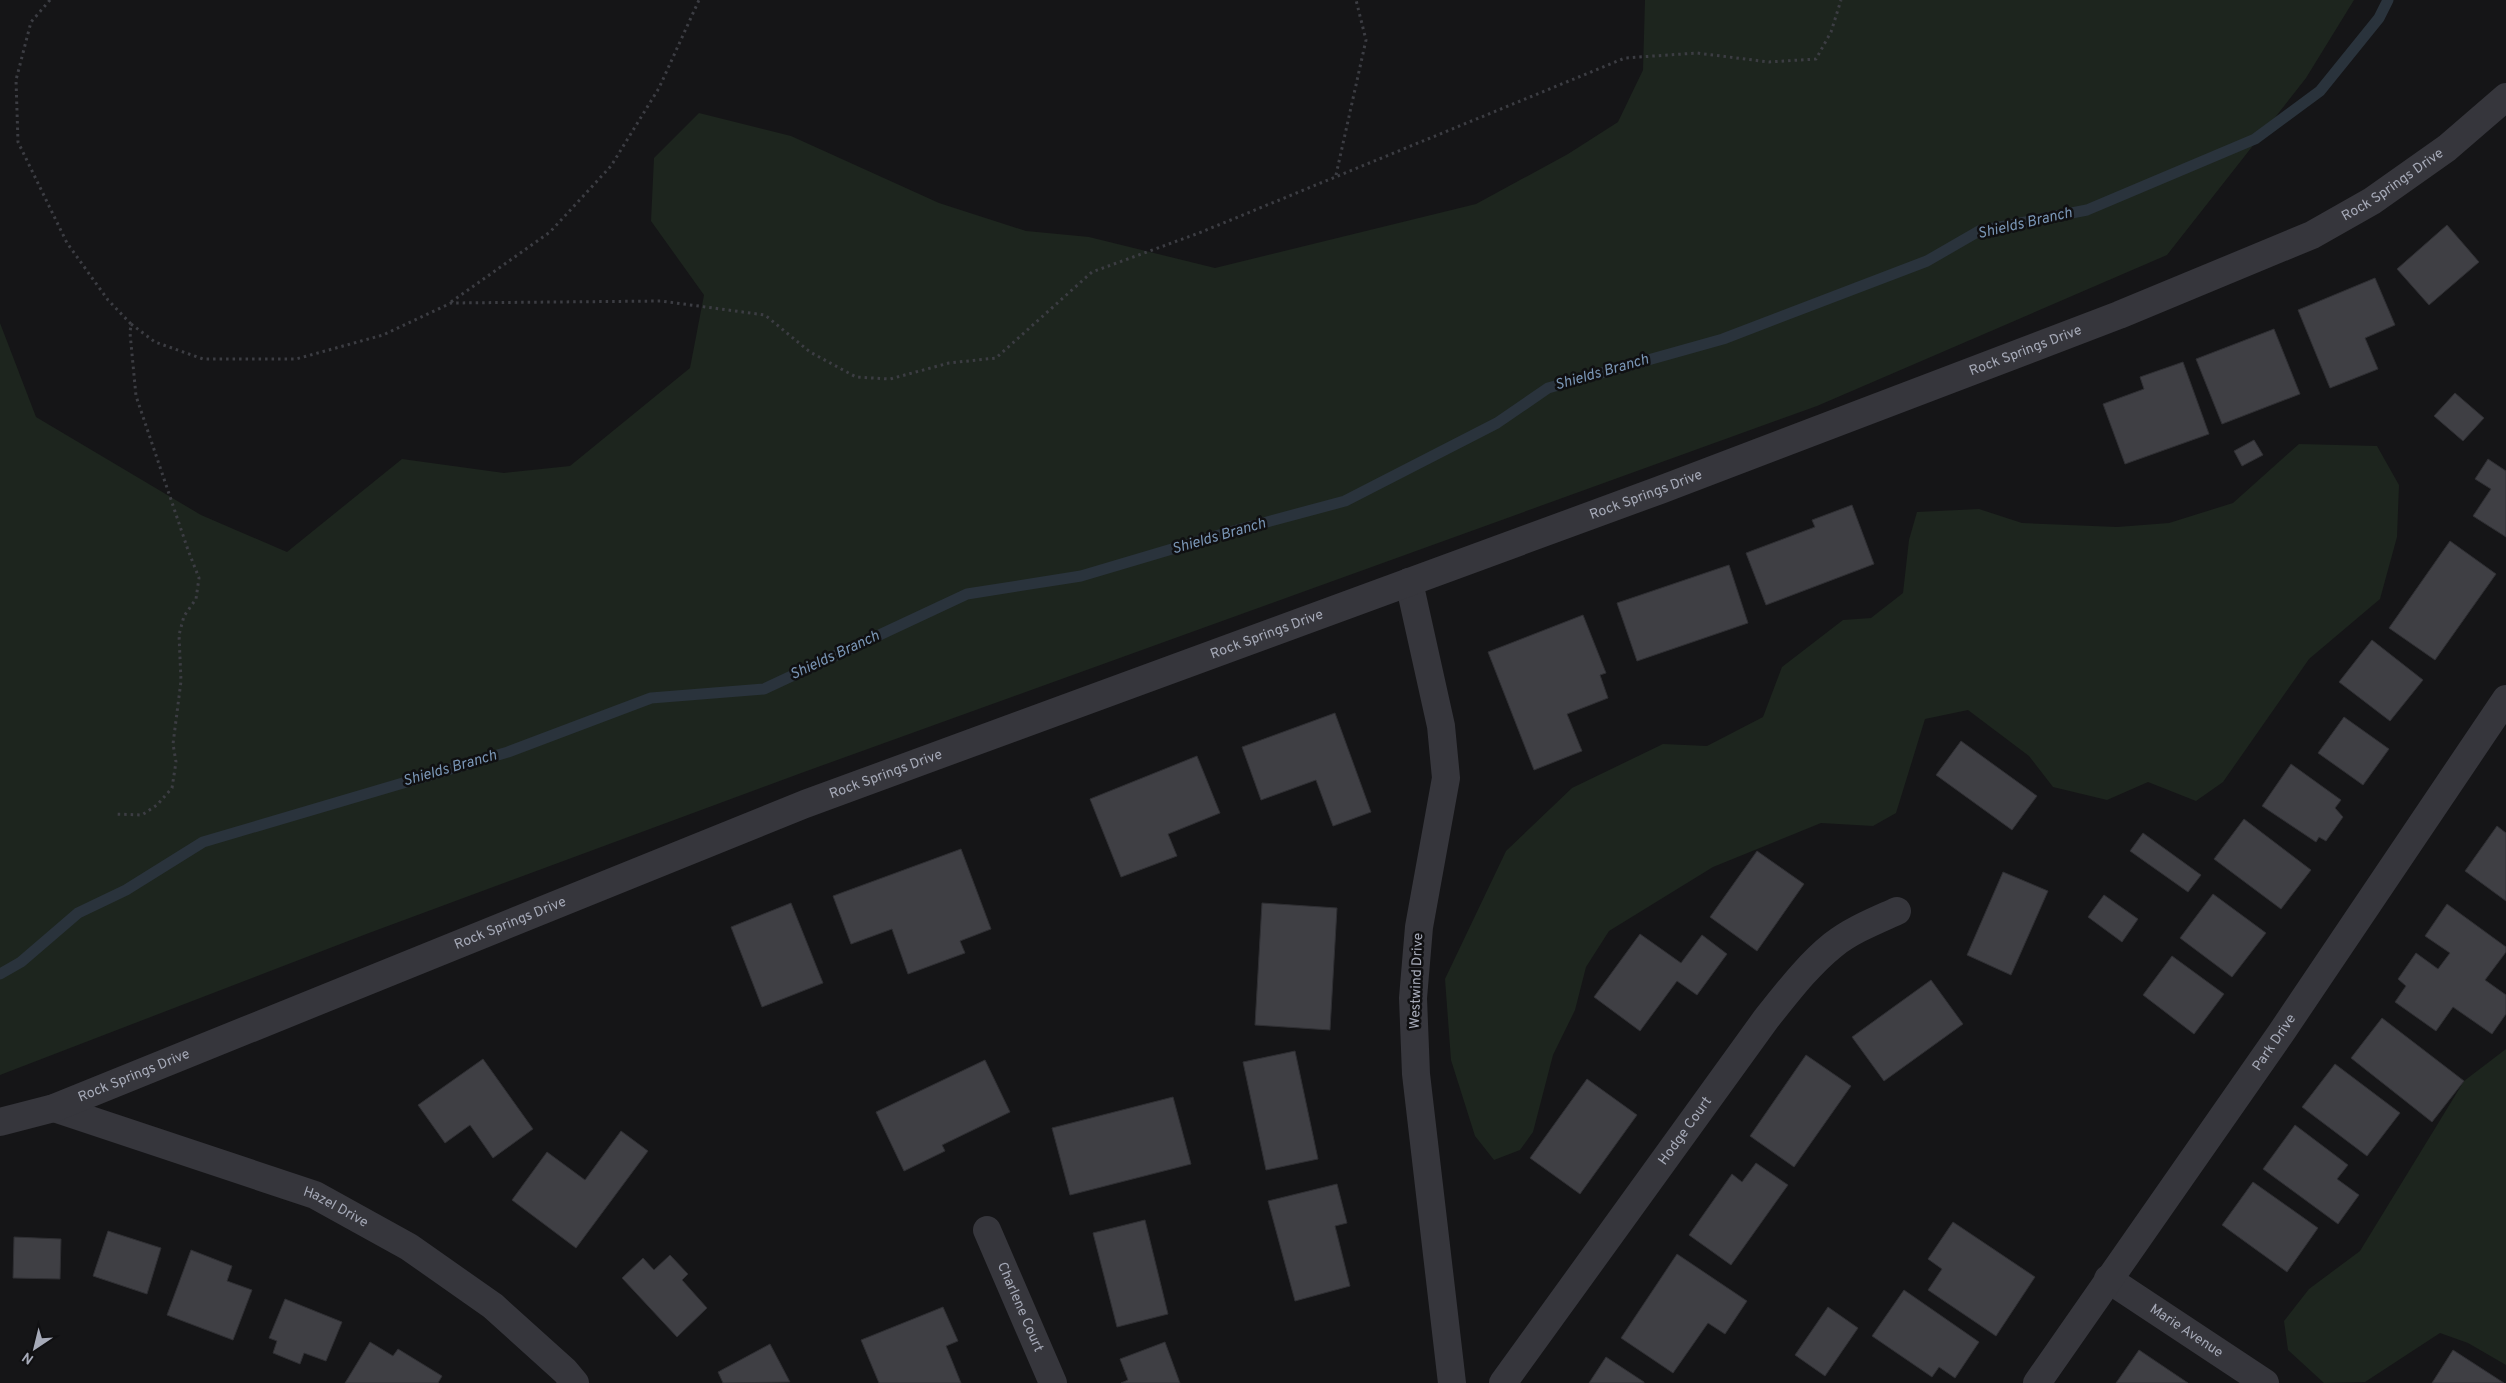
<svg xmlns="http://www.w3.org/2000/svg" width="2506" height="1383" font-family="Overpass,sans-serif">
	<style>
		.green { fill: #1d251e }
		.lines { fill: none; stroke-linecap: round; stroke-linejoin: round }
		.stream { stroke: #2a333c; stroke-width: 11 }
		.building { fill: #3f3f44; stroke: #2f2f33 }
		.path { stroke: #3c3d43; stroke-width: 3; stroke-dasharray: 2.5 4; stroke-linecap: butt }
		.street { stroke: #36363c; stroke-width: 28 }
		.labels { text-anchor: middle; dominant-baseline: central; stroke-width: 5; stroke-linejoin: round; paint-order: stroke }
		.street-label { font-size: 14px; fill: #a6aab8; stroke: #101012 }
		.water-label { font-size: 15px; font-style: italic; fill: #7a96b6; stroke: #101012 }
	</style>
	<rect width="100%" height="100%" fill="#151517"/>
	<g class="green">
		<path d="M 1645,0 L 2354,0 L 2306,78 L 2167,255 L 1817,406 L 804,772 L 369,933 L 0,1075 L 0,323 L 36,417 L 201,515 L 287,552 L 402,459 L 504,473 L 570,466 L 690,368 L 704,295 L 651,221 L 654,158 L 699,113 L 791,136 L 939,203 L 1026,231 L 1089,237 L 1215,268 L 1476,204 L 1568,154 L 1618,122 L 1643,70 Z"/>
		<path d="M 2299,444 L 2377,446 L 2399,485 L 2397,537 L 2380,599 L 2309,659 L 2223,782 L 2196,801 L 2148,782 L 2107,800 L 2053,787 L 2029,756 L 1968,710 L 1925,719 L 1896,813 L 1873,826 L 1821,823 L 1713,867 L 1609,931 L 1586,967 L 1575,1010 L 1553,1055 L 1533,1132 L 1520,1150 L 1494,1160 L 1475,1136 L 1451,1060 L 1445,979 L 1506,851 L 1572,788 L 1663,744 L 1707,746 L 1763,717 L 1782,667 L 1843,620 L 1871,618 L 1903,593 L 1909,540 L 1917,512 L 1979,509 L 2022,523 L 2117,527 L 2169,523 L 2233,503 Z"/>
		<path d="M 2506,1049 L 2506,1365 L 2468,1343 L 2440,1333 L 2365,1382 L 2324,1383 L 2288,1350 L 2284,1321 L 2309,1289 L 2360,1251 L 2464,1081 Z"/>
	</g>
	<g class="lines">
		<path class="stream" d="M 0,974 L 21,962 L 78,913 L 126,890 L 203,842 L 508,752 L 651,698 L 764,689 L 967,594 L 1081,576 L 1226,533 L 1345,501 L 1497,423 L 1548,388 L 1723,339 L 1927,261 L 1979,231 L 2087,210 L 2255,139 L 2320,91 L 2379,18 L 2388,0"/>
	</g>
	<g class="building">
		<path d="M 2447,225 L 2479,262 L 2429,305 L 2397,269 Z"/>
		<path d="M 2375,278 L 2395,325 L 2365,338 L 2378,369 L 2330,388 L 2298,310 Z"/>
		<path d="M 2274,329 L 2300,394 L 2222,424 L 2196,359 Z"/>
		<path d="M 2183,362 L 2209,434 L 2125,464 L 2103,404 L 2144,389 L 2140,377 Z"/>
		<path d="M 2455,393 L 2484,418 L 2463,441 L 2434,416 Z"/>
		<path d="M 2254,440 L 2263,455 L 2242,466 L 2234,451 Z"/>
		<path d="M 2488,459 L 2506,471 L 2506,537 L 2473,516 L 2491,489 L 2475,479 Z"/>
		<path d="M 1852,505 L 1874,564 L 1766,605 L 1746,553 L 1815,527 L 1812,520 Z"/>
		<path d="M 2450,541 L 2496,574 L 2435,660 L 2389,628 Z"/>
		<path d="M 1729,565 L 1748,623 L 1637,661 L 1617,603 Z"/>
		<path d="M 1583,615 L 1606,673 L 1600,675 L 1608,698 L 1567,714 L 1582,751 L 1534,770 L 1488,652 Z"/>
		<path d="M 2372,640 L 2423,680 L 2390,721 L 2339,682 Z"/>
		<path d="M 1335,713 L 1371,812 L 1333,826 L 1316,780 L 1261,800 L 1242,747 Z"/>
		<path d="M 2344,717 L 2389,749 L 2363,785 L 2318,753 Z"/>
		<path d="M 1961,741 L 2037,796 L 2012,830 L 1936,775 Z"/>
		<path d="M 1197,756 L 1220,813 L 1168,834 L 1177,856 L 1121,877 L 1090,799 Z"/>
		<path d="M 2291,764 L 2341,800 L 2335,808 L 2343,817 L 2326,841 L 2319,837 L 2316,842 L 2262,806 Z"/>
		<path d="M 2244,819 L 2311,870 L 2281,909 L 2214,859 Z"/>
		<path d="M 2497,826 L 2506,833 L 2506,901 L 2465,871 Z"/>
		<path d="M 2143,833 L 2201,875 L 2188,892 L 2130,851 Z"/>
		<path d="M 961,849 L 991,929 L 960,941 L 965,953 L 908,974 L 892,929 L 851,944 L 833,896 Z"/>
		<path d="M 1757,851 L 1804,884 L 1757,951 L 1710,917 Z"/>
		<path d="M 2003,872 L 2048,891 L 2011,975 L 1967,955 Z"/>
		<path d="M 2213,894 L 2266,933 L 2232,977 L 2180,938 Z"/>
		<path d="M 2104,895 L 2138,919 L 2122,942 L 2088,917 Z"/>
		<path d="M 791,903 L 823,983 L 762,1007 L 731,927 Z"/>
		<path d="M 1262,903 L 1337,908 L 1330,1030 L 1255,1025 Z"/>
		<path d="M 2447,904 L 2506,947 L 2506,952 L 2485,980 L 2506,995 L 2506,1014 L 2492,1034 L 2453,1007 L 2436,1031 L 2395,1002 L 2406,986 L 2398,979 L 2416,953 L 2438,969 L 2450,953 L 2425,936 Z"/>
		<path d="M 1640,934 L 1681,963 L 1702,935 L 1727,954 L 1697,995 L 1677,981 L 1640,1031 L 1594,997 Z"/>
		<path d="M 2172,956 L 2224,994 L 2194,1034 L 2143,995 Z"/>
		<path d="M 1931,980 L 1963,1024 L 1884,1081 L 1852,1037 Z"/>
		<path d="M 2382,1018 L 2464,1081 L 2432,1122 L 2351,1058 Z"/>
		<path d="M 1295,1051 L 1318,1159 L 1266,1170 L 1243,1062 Z"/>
		<path d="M 1806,1055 L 1851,1086 L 1794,1167 L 1750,1136 Z"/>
		<path d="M 483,1059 L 533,1129 L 493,1158 L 470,1125 L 445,1143 L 418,1105 Z"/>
		<path d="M 985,1060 L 1010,1112 L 942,1145 L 945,1151 L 904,1171 L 876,1112 Z"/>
		<path d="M 2335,1064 L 2400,1113 L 2367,1156 L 2302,1107 Z"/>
		<path d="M 1587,1079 L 1637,1115 L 1580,1194 L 1530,1158 Z"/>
		<path d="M 1173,1097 L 1191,1164 L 1070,1195 L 1052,1128 Z"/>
		<path d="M 2295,1125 L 2348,1165 L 2337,1179 L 2359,1195 L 2338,1224 L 2263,1169 Z"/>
		<path d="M 621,1131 L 648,1151 L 576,1248 L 512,1200 L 547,1152 L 585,1180 Z"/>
		<path d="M 1756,1163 L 1788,1185 L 1731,1265 L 1689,1235 L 1732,1174 L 1742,1182 Z"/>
		<path d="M 2253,1182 L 2318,1228 L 2287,1272 L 2222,1225 Z"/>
		<path d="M 1337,1184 L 1347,1223 L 1335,1226 L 1350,1286 L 1295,1301 L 1268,1201 Z"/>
		<path d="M 1145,1220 L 1168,1314 L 1117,1327 L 1093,1233 Z"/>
		<path d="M 1953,1222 L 2035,1277 L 1996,1336 L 1928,1290 L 1942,1269 L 1928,1259 Z"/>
		<path d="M 108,1231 L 161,1248 L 147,1294 L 93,1276 Z"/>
		<path d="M 14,1237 L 61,1239 L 60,1279 L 13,1278 Z"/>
		<path d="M 191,1250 L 232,1266 L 227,1281 L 252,1290 L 233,1340 L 167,1315 Z"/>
		<path d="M 1677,1254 L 1747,1301 L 1725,1334 L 1708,1323 L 1673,1373 L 1621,1338 Z"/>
		<path d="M 670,1255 L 688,1274 L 682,1280 L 707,1308 L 677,1337 L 622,1278 L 643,1258 L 654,1270 Z"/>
		<path d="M 1904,1290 L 1979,1342 L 1955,1378 L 1939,1367 L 1932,1377 L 1872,1336 Z"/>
		<path d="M 285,1299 L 342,1322 L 326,1361 L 304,1353 L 300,1364 L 273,1353 L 277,1341 L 269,1338 Z"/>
		<path d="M 943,1307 L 958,1341 L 946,1346 L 961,1383 L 879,1383 L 861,1340 Z"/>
		<path d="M 1828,1307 L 1858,1328 L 1825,1376 L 1795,1355 Z"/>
		<path d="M 370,1342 L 393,1356 L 398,1349 L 442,1376 L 438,1383 L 345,1383 Z"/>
		<path d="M 1165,1342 L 1180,1383 L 1121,1383 L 1128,1380 L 1120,1359 Z"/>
		<path d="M 770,1344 L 790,1382 L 723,1383 L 718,1372 Z"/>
		<path d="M 2139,1350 L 2188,1383 L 2116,1383 Z"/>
		<path d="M 2453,1350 L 2504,1383 L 2432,1383 Z"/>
		<path d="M 1606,1357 L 1644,1382 L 1644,1383 L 1589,1383 Z"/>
	</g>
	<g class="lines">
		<g class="path">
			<path d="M 50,0 L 31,22 L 16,80 L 18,142 L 67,243 L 108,300 L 131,324 L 130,333 L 136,396 L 188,550 L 199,578 L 196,599 L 184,616 L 179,635 L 181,681 L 173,744 L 176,762 L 172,788 L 157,805 L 142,815 L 114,814"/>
			<path d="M 1336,175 L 1366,40 L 1356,0"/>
			<path d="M 451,302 L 550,232 L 611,166 L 659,88 L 699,0"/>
			<path d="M 131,324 L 155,342 L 203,359 L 296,359 L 383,335 L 451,303 L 661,301 L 765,315 L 810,352 L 856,377 L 890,379 L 949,363 L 996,358 L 1092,272 L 1199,233 L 1625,58 L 1697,53 L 1769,62 L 1816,59 L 1831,32 L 1841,0"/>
		</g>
		<g class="street">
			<path d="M 1409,582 L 1441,726 L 1446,778 L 1419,927 L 1413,998 L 1416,1074 L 1452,1383"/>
			<path id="s1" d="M 54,1108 L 315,1195 L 409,1247 L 493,1306 L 565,1371 L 575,1383"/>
			<path id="s2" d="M 0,1122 L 54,1108 L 805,804 L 1660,490 L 2119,315 L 2312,235 L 2372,201 L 2447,148 L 2506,97"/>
			<path id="s3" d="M 987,1230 L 1053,1383"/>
			<path id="s4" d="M 2108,1279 L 2265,1383"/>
			<path id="s5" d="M 1503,1383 L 1766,1019 C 1787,993 1807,966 1833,945 C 1852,930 1875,921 1897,911"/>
			<path id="s6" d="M 2037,1383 L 2281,1033 L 2506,699"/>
		</g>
	</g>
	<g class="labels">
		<g class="street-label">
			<text stroke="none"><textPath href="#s2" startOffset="2572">Rock Springs Drive</textPath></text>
			<text stroke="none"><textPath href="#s2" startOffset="2168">Rock Springs Drive</textPath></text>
			<text stroke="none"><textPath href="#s2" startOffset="1762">Rock Springs Drive</textPath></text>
			<text stroke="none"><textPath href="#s2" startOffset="1358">Rock Springs Drive</textPath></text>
			<text stroke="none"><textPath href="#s2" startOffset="952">Rock Springs Drive</textPath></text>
			<text stroke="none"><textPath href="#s2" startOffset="548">Rock Springs Drive</textPath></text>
			<text transform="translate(1417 981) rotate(-88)">Westwind Drive</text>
			<text stroke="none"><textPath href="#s6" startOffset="415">Park Drive</textPath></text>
			<text stroke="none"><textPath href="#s2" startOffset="142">Rock Springs Drive</textPath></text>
			<text stroke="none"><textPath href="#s5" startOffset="311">Hodge Court</textPath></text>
			<text stroke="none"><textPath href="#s1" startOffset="299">Hazel Drive</textPath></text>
			<text stroke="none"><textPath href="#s3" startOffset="84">Charlene Court</textPath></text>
			<text stroke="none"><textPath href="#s4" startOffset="94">Marie Avenue</textPath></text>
		</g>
		<g class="water-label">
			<text transform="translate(2025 224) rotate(-13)">Shields Branch</text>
			<text transform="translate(1602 373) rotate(-16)">Shields Branch</text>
			<text transform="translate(1219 537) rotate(-16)">Shields Branch</text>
			<text transform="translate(835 656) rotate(-25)">Shields Branch</text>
			<text transform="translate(450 769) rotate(-16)">Shields Branch</text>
		</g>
	</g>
	<g transform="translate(35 1348) rotate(215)" stroke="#101012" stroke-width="4" paint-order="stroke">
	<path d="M0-4L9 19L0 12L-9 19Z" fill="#a6aab8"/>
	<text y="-8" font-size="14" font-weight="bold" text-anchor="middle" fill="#a6aab8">N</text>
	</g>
</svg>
